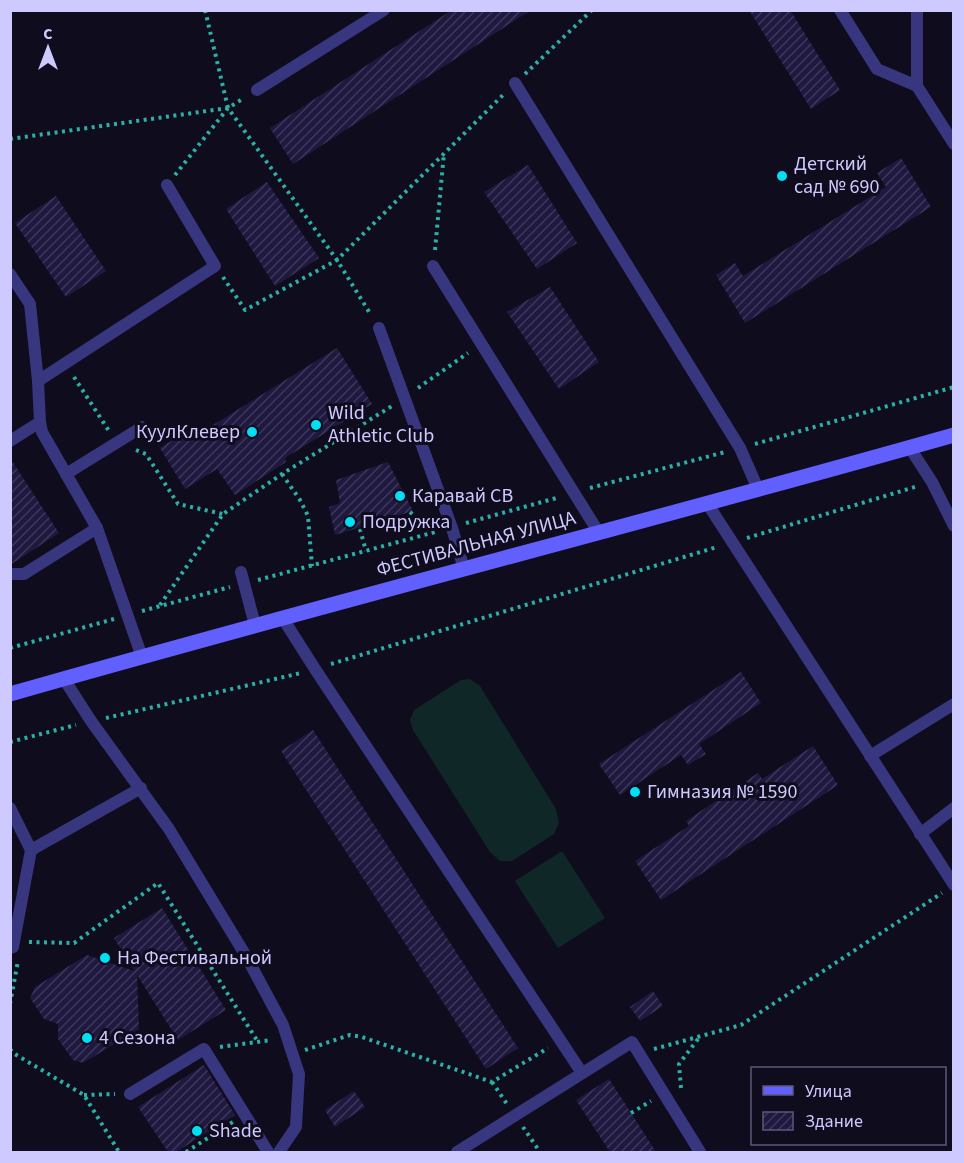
<svg xmlns="http://www.w3.org/2000/svg" width="964" height="1163" font-family="'Source Sans 3',sans-serif">
	<style>
		.grass { fill: #0f2827 }
		.building { fill: url(#building-hatch) }
		.lines { fill: none; stroke-linecap: round; stroke-linejoin: round }
		.path { stroke: #2cb0a6; stroke-width: 4; stroke-dasharray: 3 4.5; stroke-linecap: butt }
		.lane { stroke: #38367e; stroke-width: 12 }
		.secondary { stroke: #6160ff; stroke-width: 15 }
		.poi-dot { fill: #00e0f4; stroke: #0f0c1e; stroke-width: 2 }
		.labels { text-anchor: middle; dominant-baseline: central; stroke-width: 6; stroke-linejoin: round; paint-order: stroke }
		.poi-label { font-size: 20px; fill: #cec9ff; stroke: #0f0c1e; text-anchor: start }
		.street-label { font-size: 20px; fill: #cec9ff; stroke: #0f0c1e }
	</style>
	<defs>
		<pattern id="building-hatch" width="6" height="6" patternUnits="userSpaceOnUse" patternTransform="scale(1.5)"><rect width="6" height="6" fill="#1f183f"/><path d="M-1 1l2-2M0 6l6-6M5 7l2-2" fill="none" stroke="#3e385c"/></pattern>
	</defs>
	<rect width="100%" height="100%" fill="#0f0c1e"/>
	<g class="grass">
		<path d="M 470,679 L 480,686 L 556,809 L 559,823 L 554,834 L 512,861 L 500,861 L 490,852 L 413,730 L 410,720 L 414,710 L 461,680 Z"/>
		<path d="M 562,851 L 605,918 L 558,948 L 515,881 Z"/>
	</g>
	<g class="building">
		<path d="M 452,10 L 531,10 L 293,164 L 270,128 Z"/>
		<path d="M 749,10 L 790,10 L 840,90 L 811,109 Z"/>
		<path d="M 901,158 L 931,207 L 745,323 L 716,275 L 735,263 L 743,276 L 886,187 L 877,173 Z"/>
		<path d="M 528,165 L 577,243 L 537,269 L 484,192 Z"/>
		<path d="M 267,182 L 319,258 L 275,286 L 226,209 Z"/>
		<path d="M 56,196 L 106,271 L 66,297 L 15,223 Z"/>
		<path d="M 550,287 L 599,362 L 559,389 L 507,312 Z"/>
		<path d="M 337,348 L 372,404 L 285,458 L 286,462 L 235,495 L 217,469 L 185,489 L 160,448 L 192,428 L 197,435 Z"/>
		<path d="M 10,458 L 59,533 L 10,565 Z"/>
		<path d="M 388,462 L 413,511 L 335,535 L 329,507 L 340,503 L 336,480 Z"/>
		<path d="M 741,672 L 761,703 L 699,744 L 706,754 L 696,760 L 688,765 L 681,755 L 620,795 L 599,764 Z"/>
		<path d="M 313,730 L 518,1048 L 486,1069 L 281,751 Z"/>
		<path d="M 813,746 L 838,785 L 661,900 L 635,861 L 689,826 L 686,821 L 758,773 L 762,779 Z"/>
		<path d="M 162,908 L 226,1010 L 178,1040 L 137,975 L 139,1029 L 83,1063 L 73,1060 L 58,1039 L 58,1024 L 44,1019 L 30,998 L 35,987 L 87,955 L 134,971 L 114,938 Z"/>
		<path d="M 653,991 L 663,1006 L 640,1021 L 630,1007 Z"/>
		<path d="M 204,1065 L 235,1115 L 176,1152 L 168,1152 L 138,1107 Z"/>
		<path d="M 609,1079 L 631,1113 L 656,1152 L 610,1152 L 576,1100 Z"/>
		<path d="M 354,1091 L 365,1107 L 335,1127 L 325,1110 Z"/>
	</g>
	<g class="lines">
		<g class="path">
			<path d="M 205,10 L 228,108"/>
			<path d="M 525,74 L 592,10"/>
			<path d="M 10,139 L 228,108 L 337,260 L 371,315"/>
			<path d="M 175,175 L 228,108 L 244,98"/>
			<path d="M 435,250 L 444,153"/>
			<path d="M 223,277 L 245,310 L 337,260 L 504,94"/>
			<path d="M 74,377 L 109,431"/>
			<path d="M 418,388 L 468,353"/>
			<path d="M 755,444 L 954,387"/>
			<path d="M 136,450 L 146,454 L 178,504 L 223,514"/>
			<path d="M 282,474 L 300,500 L 308,516 L 312,566"/>
			<path d="M 590,488 L 725,452"/>
			<path d="M 410,512 L 433,532"/>
			<path d="M 466,523 L 560,497"/>
			<path d="M 360,529 L 366,551"/>
			<path d="M 747,538 L 918,486"/>
			<path d="M 258,580 L 439,531"/>
			<path d="M 160,605 L 223,514 L 282,474 L 392,406"/>
			<path d="M 142,611 L 230,587"/>
			<path d="M 10,648 L 114,619"/>
			<path d="M 331,664 L 717,547"/>
			<path d="M 106,718 L 301,673"/>
			<path d="M 10,742 L 76,725"/>
			<path d="M 29,942 L 74,943 L 158,883 L 258,1042"/>
			<path d="M 10,1004 L 18,961"/>
			<path d="M 220,1047 L 272,1040"/>
			<path d="M 10,1049 L 13,1053 L 84,1095 L 119,1152"/>
			<path d="M 654,1049 L 741,1025 L 942,893"/>
			<path d="M 305,1050 L 350,1035 L 362,1037 L 492,1082 L 548,1048"/>
			<path d="M 492,1082 L 507,1104"/>
			<path d="M 681,1088 L 679,1064 L 698,1039"/>
			<path d="M 84,1095 L 115,1094"/>
			<path d="M 631,1113 L 651,1101"/>
			<path d="M 523,1127 L 540,1152"/>
			<path d="M 186,1152 L 233,1122"/>
		</g>
		<g class="lane">
			<path d="M 840,10 L 877,69 L 917,86 L 954,144"/>
			<path d="M 917,10 L 917,86"/>
			<path d="M 515,83 L 740,448 L 758,489"/>
			<path d="M 257,90 L 384,10"/>
			<path d="M 433,266 L 599,533"/>
			<path d="M 10,274 L 30,304 L 38,381 L 40,422 L 42,432 L 97,528 L 142,657"/>
			<path d="M 379,328 L 452,528 L 464,569"/>
			<path d="M 38,381 L 215,266 L 167,185"/>
			<path d="M 10,441 L 40,422"/>
			<path d="M 910,448 L 932,482 L 954,526"/>
			<path d="M 66,474 L 142,427"/>
			<path d="M 707,503 L 954,885"/>
			<path d="M 241,572 L 255,625"/>
			<path d="M 10,574 L 24,574 L 97,528"/>
			<path d="M 282,617 L 315,669 L 582,1073"/>
			<path d="M 64,679 L 91,721 L 169,829 L 246,956 L 283,1025 L 299,1074 L 296,1127 L 279,1152"/>
			<path d="M 870,756 L 954,704"/>
			<path d="M 10,808 L 31,850 L 13,947 L 10,948"/>
			<path d="M 920,834 L 954,808"/>
			<path d="M 31,850 L 141,788"/>
			<path d="M 130,1094 L 204,1049 L 268,1152"/>
			<path d="M 457,1152 L 632,1042 L 700,1152"/>
		</g>
		<path class="secondary" d="M 10,694 C 324,604 640,524 954,435"/>
	</g>
	<g class="poi-dot">
		<circle cx="782" cy="176" r="6"/>
		<circle cx="316" cy="425" r="6"/>
		<circle cx="252" cy="432" r="6"/>
		<circle cx="400" cy="496" r="6"/>
		<circle cx="350" cy="522" r="6"/>
		<circle cx="635" cy="792" r="6"/>
		<circle cx="105" cy="958" r="6"/>
		<circle cx="87" cy="1038" r="6"/>
		<circle cx="197" cy="1131" r="6"/>
	</g>
	<g class="labels">
		<g class="poi-label">
			<text x="794" y="164">Детский<tspan x="794" dy="23">сад № 690</tspan></text>
			<text x="328" y="413">Wild<tspan x="328" dy="23">Athletic Club</tspan></text>
			<text x="240" y="432" text-anchor="end">КуулКлевер</text>
			<text x="412" y="496">Каравай СВ</text>
			<text x="362" y="522">Подружка</text>
			<text x="647" y="792">Гимназия № 1590</text>
			<text x="117" y="958">На Фестивальной</text>
			<text x="99" y="1038">4 Сезона</text>
			<text x="209" y="1131">Shade</text>
		</g>
		<g class="street-label">
			<text transform="translate(476 544) rotate(-15)">ФЕСТИВАЛЬНАЯ УЛИЦА</text>
		</g>
	</g>
	<rect width="964" height="1163" fill="none" stroke="#cec9ff" stroke-width="24"/>
	<rect x="751" y="1067" width="195" height="78" fill="#0f0c1e" stroke="#5b5878" stroke-width="1.5"/>
	<rect x="763" y="1086" width="30" height="9" fill="#6160ff" stroke="#5b5878" stroke-width="1.5"/>
	<text x="805" y="1097" font-size="18" fill="#cec9ff">Улица</text>
	<rect x="763" y="1112" width="30" height="18" fill="url(#building-hatch)" stroke="#5b5878" stroke-width="1.5"/>
	<text x="805" y="1127" font-size="18" fill="#cec9ff">Здание</text>
	<g transform="translate(48 48)" stroke="#0f0c1e" stroke-width="4.5" paint-order="stroke">
	<path d="M0-4.5L10 22L0 15L-10 22Z" fill="#cec9ff"/>
	<text y="-9" font-size="16" font-weight="bold" text-anchor="middle" fill="#cec9ff">С</text>
	</g>
</svg>
